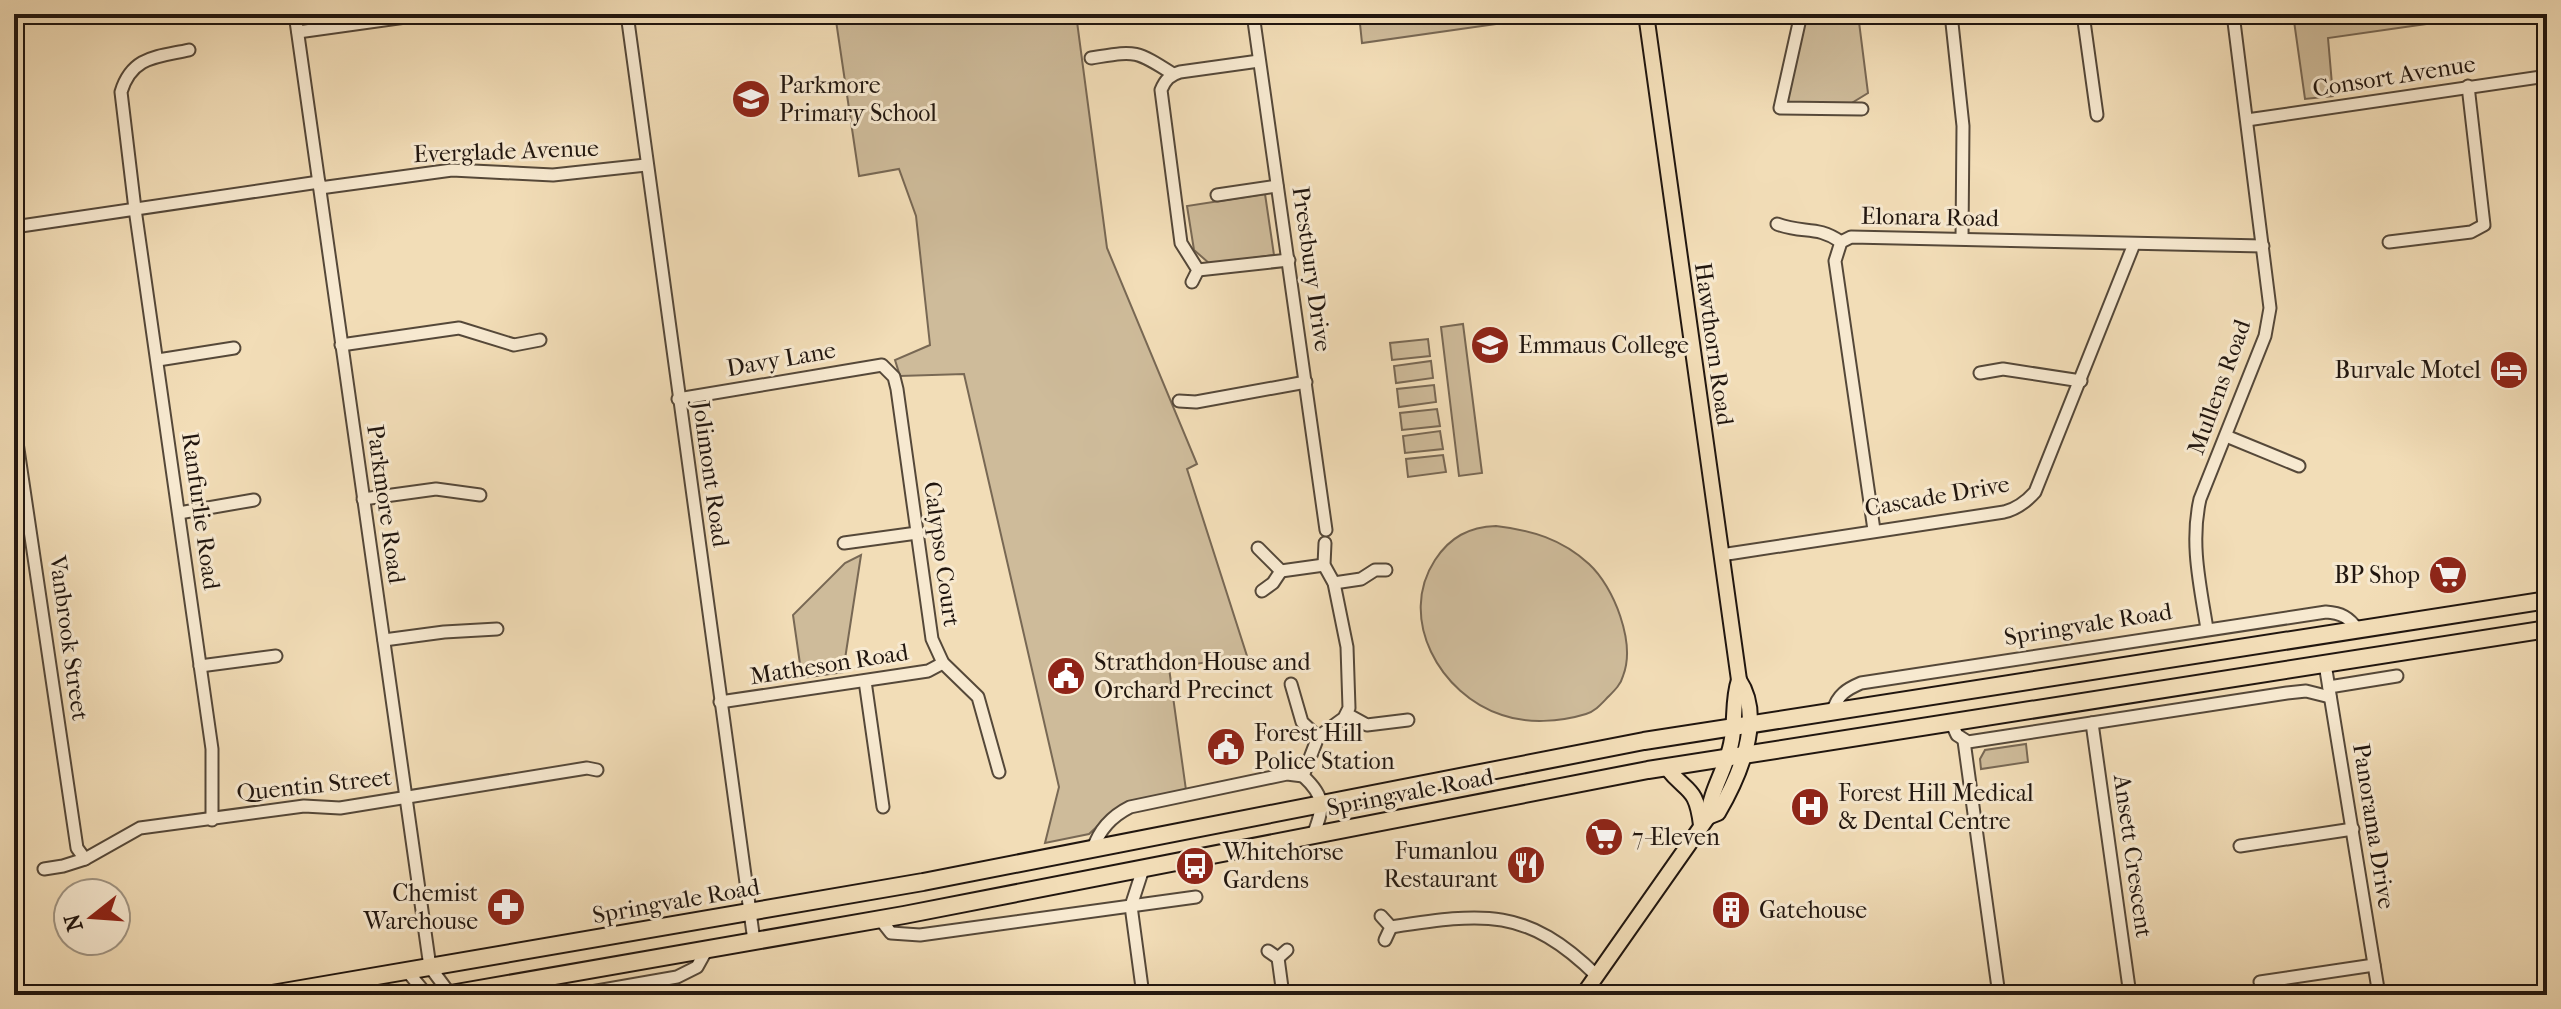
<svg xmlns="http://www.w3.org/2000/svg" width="2561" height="1009" font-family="'IM FELL French Canon',serif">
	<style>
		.green { fill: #cebb9a; stroke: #786854; stroke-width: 2 }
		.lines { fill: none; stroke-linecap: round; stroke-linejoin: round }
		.minor-casing { stroke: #554839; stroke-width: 15 }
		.major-casing { stroke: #21160f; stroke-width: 18 }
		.highway-casing { stroke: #21160f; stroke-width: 20 }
		.minor { stroke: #f7e9d0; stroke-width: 11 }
		.major { stroke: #f2ddb7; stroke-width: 14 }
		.highway { stroke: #f2ddb7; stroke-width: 16 }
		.labels { text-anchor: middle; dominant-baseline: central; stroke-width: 6; stroke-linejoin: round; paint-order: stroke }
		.street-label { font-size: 24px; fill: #21160f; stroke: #f7e9d0 }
		.poi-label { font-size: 24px; fill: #21160f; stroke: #f7e9d0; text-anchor: start }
	</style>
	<rect width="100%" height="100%" fill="#f2ddb7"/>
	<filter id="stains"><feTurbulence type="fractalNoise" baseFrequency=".0025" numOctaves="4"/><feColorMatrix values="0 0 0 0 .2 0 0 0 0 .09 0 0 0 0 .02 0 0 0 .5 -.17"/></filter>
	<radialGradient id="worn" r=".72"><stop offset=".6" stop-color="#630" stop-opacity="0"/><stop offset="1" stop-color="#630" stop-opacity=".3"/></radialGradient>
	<g class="green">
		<path d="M 835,14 L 1076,14 L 1107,248 L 1197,464 L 1187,469 L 1247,656 L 1169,668 L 1186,790 L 1115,810 L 1089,834 L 1045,843 L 1059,787 L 964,374 L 900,376 L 895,360 L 930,345 L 916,216 L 899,169 L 859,176 Z"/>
		<path d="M 1359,14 L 1531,14 L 1532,19 L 1362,43 Z"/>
		<path d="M 1806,14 L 1858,14 L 1868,93 L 1850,104 L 1784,103 Z"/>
		<path d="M 2293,14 L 2450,14 L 2447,21 L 2328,38 L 2333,96 L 2305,99 Z"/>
		<path d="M 1265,194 L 1274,255 L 1210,264 L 1194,250 L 1187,206 Z"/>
		<path d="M 1463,324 L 1482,473 L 1459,476 L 1441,327 Z"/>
		<path d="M 1428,339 L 1430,356 L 1392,360 L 1390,343 Z"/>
		<path d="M 1431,361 L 1433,378 L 1396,383 L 1394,366 Z"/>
		<path d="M 1434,385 L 1436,402 L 1399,407 L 1397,389 Z"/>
		<path d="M 1437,409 L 1440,426 L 1402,430 L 1400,413 Z"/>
		<path d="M 1440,431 L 1443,449 L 1405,453 L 1403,436 Z"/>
		<path d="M 1443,455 L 1446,472 L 1408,477 L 1406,459 Z"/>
		<path d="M 1496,526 C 1531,530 1562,539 1589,564 C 1614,587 1636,643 1623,676 C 1621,684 1615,690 1609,696 C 1602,703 1596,711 1586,714 C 1560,722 1527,724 1502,715 C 1440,695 1397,618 1435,560 C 1450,537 1469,527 1496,526 Z"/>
		<path d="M 861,555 L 843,672 L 802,678 L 793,615 L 845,563 Z"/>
		<path d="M 2026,744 L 2028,762 L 1981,769 L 1980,759 L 1985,750 Z"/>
	</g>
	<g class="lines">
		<g class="minor-casing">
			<g id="minor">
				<path d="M 295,14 L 430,967 L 450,994"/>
				<path d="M 627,14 L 754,941"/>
				<path d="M 1253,14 L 1326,530"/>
				<path d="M 1801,14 L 1780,108 L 1862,109"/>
				<path d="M 1951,14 L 1963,126 L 1962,238"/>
				<path d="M 2083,14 L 2097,115"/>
				<path d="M 298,32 L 427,14"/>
				<path d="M 189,50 C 157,57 132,56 121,92 L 135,209 L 212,749 L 212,820"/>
				<path d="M 1091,58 C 1135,51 1134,49 1173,74"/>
				<path d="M 2247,120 L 2547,76"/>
				<path d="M 320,188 L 452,170 L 553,175 L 646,165"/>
				<path d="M 1217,195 L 1277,186"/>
				<path d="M 1777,224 C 1803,234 1817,225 1841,242"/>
				<path d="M 14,227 L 319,182"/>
				<path d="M 2389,242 L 2471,232 L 2484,225 L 2468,86"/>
				<path d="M 1198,270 L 1289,260"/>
				<path d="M 1192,282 L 1198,270 L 1181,243 L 1161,90 C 1165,80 1170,75 1180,72 L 1259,61"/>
				<path d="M 341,345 L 459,328 L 514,345 L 540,340"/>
				<path d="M 158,360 L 234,348"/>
				<path d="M 1980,373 L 2003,369 L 2081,381"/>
				<path d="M 678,399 L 882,365 L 894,377 L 897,389 L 932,639 L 943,663 L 978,697 L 999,772"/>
				<path d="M 1179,401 L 1196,402 L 1306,382"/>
				<path d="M 14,422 L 77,848 L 85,859"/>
				<path d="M 2226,436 L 2299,466"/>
				<path d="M 363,499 L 436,489 L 480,495"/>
				<path d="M 179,513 L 254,500"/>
				<path d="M 1874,530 L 1835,261 L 1841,242 L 1851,237 L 2263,246"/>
				<path d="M 844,543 L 917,533"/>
				<path d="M 1258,548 L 1281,571 L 1324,565"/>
				<path d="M 1721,555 L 2004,512 C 2017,509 2026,502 2035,492 L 2134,244"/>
				<path d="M 1334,583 L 1361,579 L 1375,570 L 1386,570"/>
				<path d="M 1262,591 L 1273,583 L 1281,571"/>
				<path d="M 2207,629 C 2200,585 2190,543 2200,499 L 2265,336 L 2270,308 L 2233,14"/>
				<path d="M 384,640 L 444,632 L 497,629"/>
				<path d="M 2325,664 L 2379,995"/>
				<path d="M 200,666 L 276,656"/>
				<path d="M 865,681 L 883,807"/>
				<path d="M 1291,684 L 1302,722 L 1318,737"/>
				<path d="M 2329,687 L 2397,676"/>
				<path d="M 720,702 L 928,671 L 943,663"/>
				<path d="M 1833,711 C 1837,695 1847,689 1861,683 L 2326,612 C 2341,613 2349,617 2358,630"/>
				<path d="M 1347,714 L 1367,725 L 1408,720"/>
				<path d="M 1951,722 L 1957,735 L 1968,742 L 2287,693 L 2306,691 L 2330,697"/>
				<path d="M 2092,723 L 2130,995"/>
				<path d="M 1964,741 L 1999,995"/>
				<path d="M 1303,776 L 1318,737 L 1344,718 L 1349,708 L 1347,647 L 1334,583 L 1324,565 L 1325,543"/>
				<path d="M 1303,776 C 1326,797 1324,808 1313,835"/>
				<path d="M 2240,846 L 2353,829"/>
				<path d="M 1093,849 C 1099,830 1112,816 1130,807 L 1287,774 L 1303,776"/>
				<path d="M 44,869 L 63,866 L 85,859 L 140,828 L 304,806 L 340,808 L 587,768 L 597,770"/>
				<path d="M 1381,916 L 1391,927 L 1385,940"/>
				<path d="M 880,919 L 891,933 L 920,935 L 1196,897"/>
				<path d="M 1391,927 C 1483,913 1526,906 1597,976"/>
				<path d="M 1268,951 L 1278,958 L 1287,950"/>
				<path d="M 1278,958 L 1283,995"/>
				<path d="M 407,971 L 427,995"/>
				<path d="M 2260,982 L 2374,965"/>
				<path d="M 574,995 L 677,977 L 697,967 L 707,949"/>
				<path d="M 1143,995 L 1131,906 L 1143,869"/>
			</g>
		</g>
		<g class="major-casing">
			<g id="major">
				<path d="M 1646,14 L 1739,680 C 1765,719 1739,777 1718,813 L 1708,817"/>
				<path d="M 1666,767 C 1687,794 1696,785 1701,825"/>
				<path d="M 1583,995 L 1708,817 C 1710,791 1726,769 1731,744 C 1736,723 1732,700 1739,680"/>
			</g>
		</g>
		<g class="highway-casing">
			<g id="highway">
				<path d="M 266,995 L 923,882 L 1644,741 L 2547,600"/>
				<path d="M 445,995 L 904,915 L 1648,770 L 2547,629"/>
			</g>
		</g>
		<use href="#minor" class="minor"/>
		<use href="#major" class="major"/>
		<use href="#highway" class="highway"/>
	</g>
	<defs>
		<g id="school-disc" transform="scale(2)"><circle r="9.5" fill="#8f2418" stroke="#f7e9d0"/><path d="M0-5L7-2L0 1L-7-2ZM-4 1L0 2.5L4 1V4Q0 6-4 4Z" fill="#fff"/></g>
		<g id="hotel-disc" transform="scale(2)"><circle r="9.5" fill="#8f2418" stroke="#f7e9d0"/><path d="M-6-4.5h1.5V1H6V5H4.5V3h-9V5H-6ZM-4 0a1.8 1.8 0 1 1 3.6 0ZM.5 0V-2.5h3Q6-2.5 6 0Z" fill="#fff"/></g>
		<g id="supermarket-disc" transform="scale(2)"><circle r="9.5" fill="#8f2418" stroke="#f7e9d0"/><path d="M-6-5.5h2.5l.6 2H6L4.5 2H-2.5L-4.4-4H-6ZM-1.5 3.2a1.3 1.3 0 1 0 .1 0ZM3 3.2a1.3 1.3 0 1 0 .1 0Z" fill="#fff"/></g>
		<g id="civic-disc" transform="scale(2)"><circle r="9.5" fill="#8f2418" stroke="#f7e9d0"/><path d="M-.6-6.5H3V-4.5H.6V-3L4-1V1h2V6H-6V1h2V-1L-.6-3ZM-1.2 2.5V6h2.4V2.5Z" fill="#fff"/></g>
		<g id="hospital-disc" transform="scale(2)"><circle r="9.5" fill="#8f2418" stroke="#f7e9d0"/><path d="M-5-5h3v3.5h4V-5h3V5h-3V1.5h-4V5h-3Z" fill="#fff"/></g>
		<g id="restaurant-disc" transform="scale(2)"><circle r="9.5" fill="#8f2418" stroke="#f7e9d0"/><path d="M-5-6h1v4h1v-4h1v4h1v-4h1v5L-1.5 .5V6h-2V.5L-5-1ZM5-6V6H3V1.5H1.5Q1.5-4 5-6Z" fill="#fff"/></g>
		<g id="bus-disc" transform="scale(2)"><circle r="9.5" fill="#8f2418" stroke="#f7e9d0"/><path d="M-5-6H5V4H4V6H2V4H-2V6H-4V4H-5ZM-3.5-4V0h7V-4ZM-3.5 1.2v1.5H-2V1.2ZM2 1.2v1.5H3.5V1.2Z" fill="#fff"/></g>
		<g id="pharmacy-disc" transform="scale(2)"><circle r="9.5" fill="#8f2418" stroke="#f7e9d0"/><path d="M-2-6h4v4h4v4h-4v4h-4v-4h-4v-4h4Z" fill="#fff"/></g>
		<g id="building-disc" transform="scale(2)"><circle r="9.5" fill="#8f2418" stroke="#f7e9d0"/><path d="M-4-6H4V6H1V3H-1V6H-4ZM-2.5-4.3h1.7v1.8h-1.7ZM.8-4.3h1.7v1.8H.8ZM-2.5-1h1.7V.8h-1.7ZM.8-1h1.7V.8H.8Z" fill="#fff"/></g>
	</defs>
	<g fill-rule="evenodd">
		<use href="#school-disc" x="751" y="99"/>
		<use href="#school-disc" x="1490" y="345"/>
		<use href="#hotel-disc" x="2509" y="370"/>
		<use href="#supermarket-disc" x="2448" y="575"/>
		<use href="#civic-disc" x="1066" y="676"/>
		<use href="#civic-disc" x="1226" y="747"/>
		<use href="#hospital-disc" x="1810" y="807"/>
		<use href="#supermarket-disc" x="1604" y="837"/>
		<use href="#restaurant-disc" x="1526" y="865"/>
		<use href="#bus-disc" x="1195" y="866"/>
		<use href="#pharmacy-disc" x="506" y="907"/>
		<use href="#building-disc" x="1731" y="910"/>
	</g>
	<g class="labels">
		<g class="street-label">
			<text transform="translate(2394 76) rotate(-9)">Consort Avenue</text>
			<text transform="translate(506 151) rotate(-2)">Everglade Avenue</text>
			<text transform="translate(1930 217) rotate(1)">Elonara Road</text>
			<text transform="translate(1312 269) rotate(82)">Prestbury Drive</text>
			<text transform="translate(1714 344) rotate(82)">Hawthorn Road</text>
			<text transform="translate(781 359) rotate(-10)">Davy Lane</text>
			<text transform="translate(2219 387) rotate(-70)">Mullens Road</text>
			<text transform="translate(711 474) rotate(82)">Jolimont Road</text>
			<text transform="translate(1937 496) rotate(-10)">Cascade Drive</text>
			<text transform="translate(386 504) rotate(82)">Parkmore Road</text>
			<text transform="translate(201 511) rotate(82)">Ranfurlie Road</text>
			<text transform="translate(942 554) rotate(82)">Calypso Court</text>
			<text transform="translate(2088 624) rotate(-9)">Springvale Road</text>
			<text transform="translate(69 638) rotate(82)">Vanbrook Street</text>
			<text transform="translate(829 664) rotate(-9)">Matheson Road</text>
			<text transform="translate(314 785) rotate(-6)">Quentin Street</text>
			<text transform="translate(1410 792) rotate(-11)">Springvale Road</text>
			<text transform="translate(2374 826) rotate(81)">Panorama Drive</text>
			<text transform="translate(2133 856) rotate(82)">Ansett Crescent</text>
			<text transform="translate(676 901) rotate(-10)">Springvale Road</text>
		</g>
		<g class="poi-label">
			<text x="779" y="85">Parkmore<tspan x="779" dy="28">Primary School</tspan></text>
			<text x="1518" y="345">Emmaus College</text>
			<text x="2481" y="370" text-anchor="end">Burvale Motel</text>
			<text x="2420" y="575" text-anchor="end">BP Shop</text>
			<text x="1094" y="662">Strathdon House and<tspan x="1094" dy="28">Orchard Precinct</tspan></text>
			<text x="1254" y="733">Forest Hill<tspan x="1254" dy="28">Police Station</tspan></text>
			<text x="1838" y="793">Forest Hill Medical<tspan x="1838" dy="28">&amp; Dental Centre</tspan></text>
			<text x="1632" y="837">7-Eleven</text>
			<text x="1498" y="851" text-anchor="end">Fumanlou<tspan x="1498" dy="28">Restaurant</tspan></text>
			<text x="1223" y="852">Whitehorse<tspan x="1223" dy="28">Gardens</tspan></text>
			<text x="478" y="893" text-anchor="end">Chemist<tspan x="478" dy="28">Warehouse</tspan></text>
			<text x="1759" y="910">Gatehouse</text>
		</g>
	</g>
	<rect width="2561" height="1009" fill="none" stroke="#f2ddb7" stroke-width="48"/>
	<rect x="16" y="16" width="2529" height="977" fill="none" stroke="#21160f" stroke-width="4"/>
	<rect x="24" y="24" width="2513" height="961" fill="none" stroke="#21160f" stroke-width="2"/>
	<g transform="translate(92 917) rotate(253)"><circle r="38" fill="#f7e9d0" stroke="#a19583" stroke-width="2"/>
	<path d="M0-6L14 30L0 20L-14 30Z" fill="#8f2418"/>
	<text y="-12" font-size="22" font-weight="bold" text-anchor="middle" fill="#21160f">N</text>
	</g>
	<rect width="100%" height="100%" filter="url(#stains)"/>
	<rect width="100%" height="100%" fill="url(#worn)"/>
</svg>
